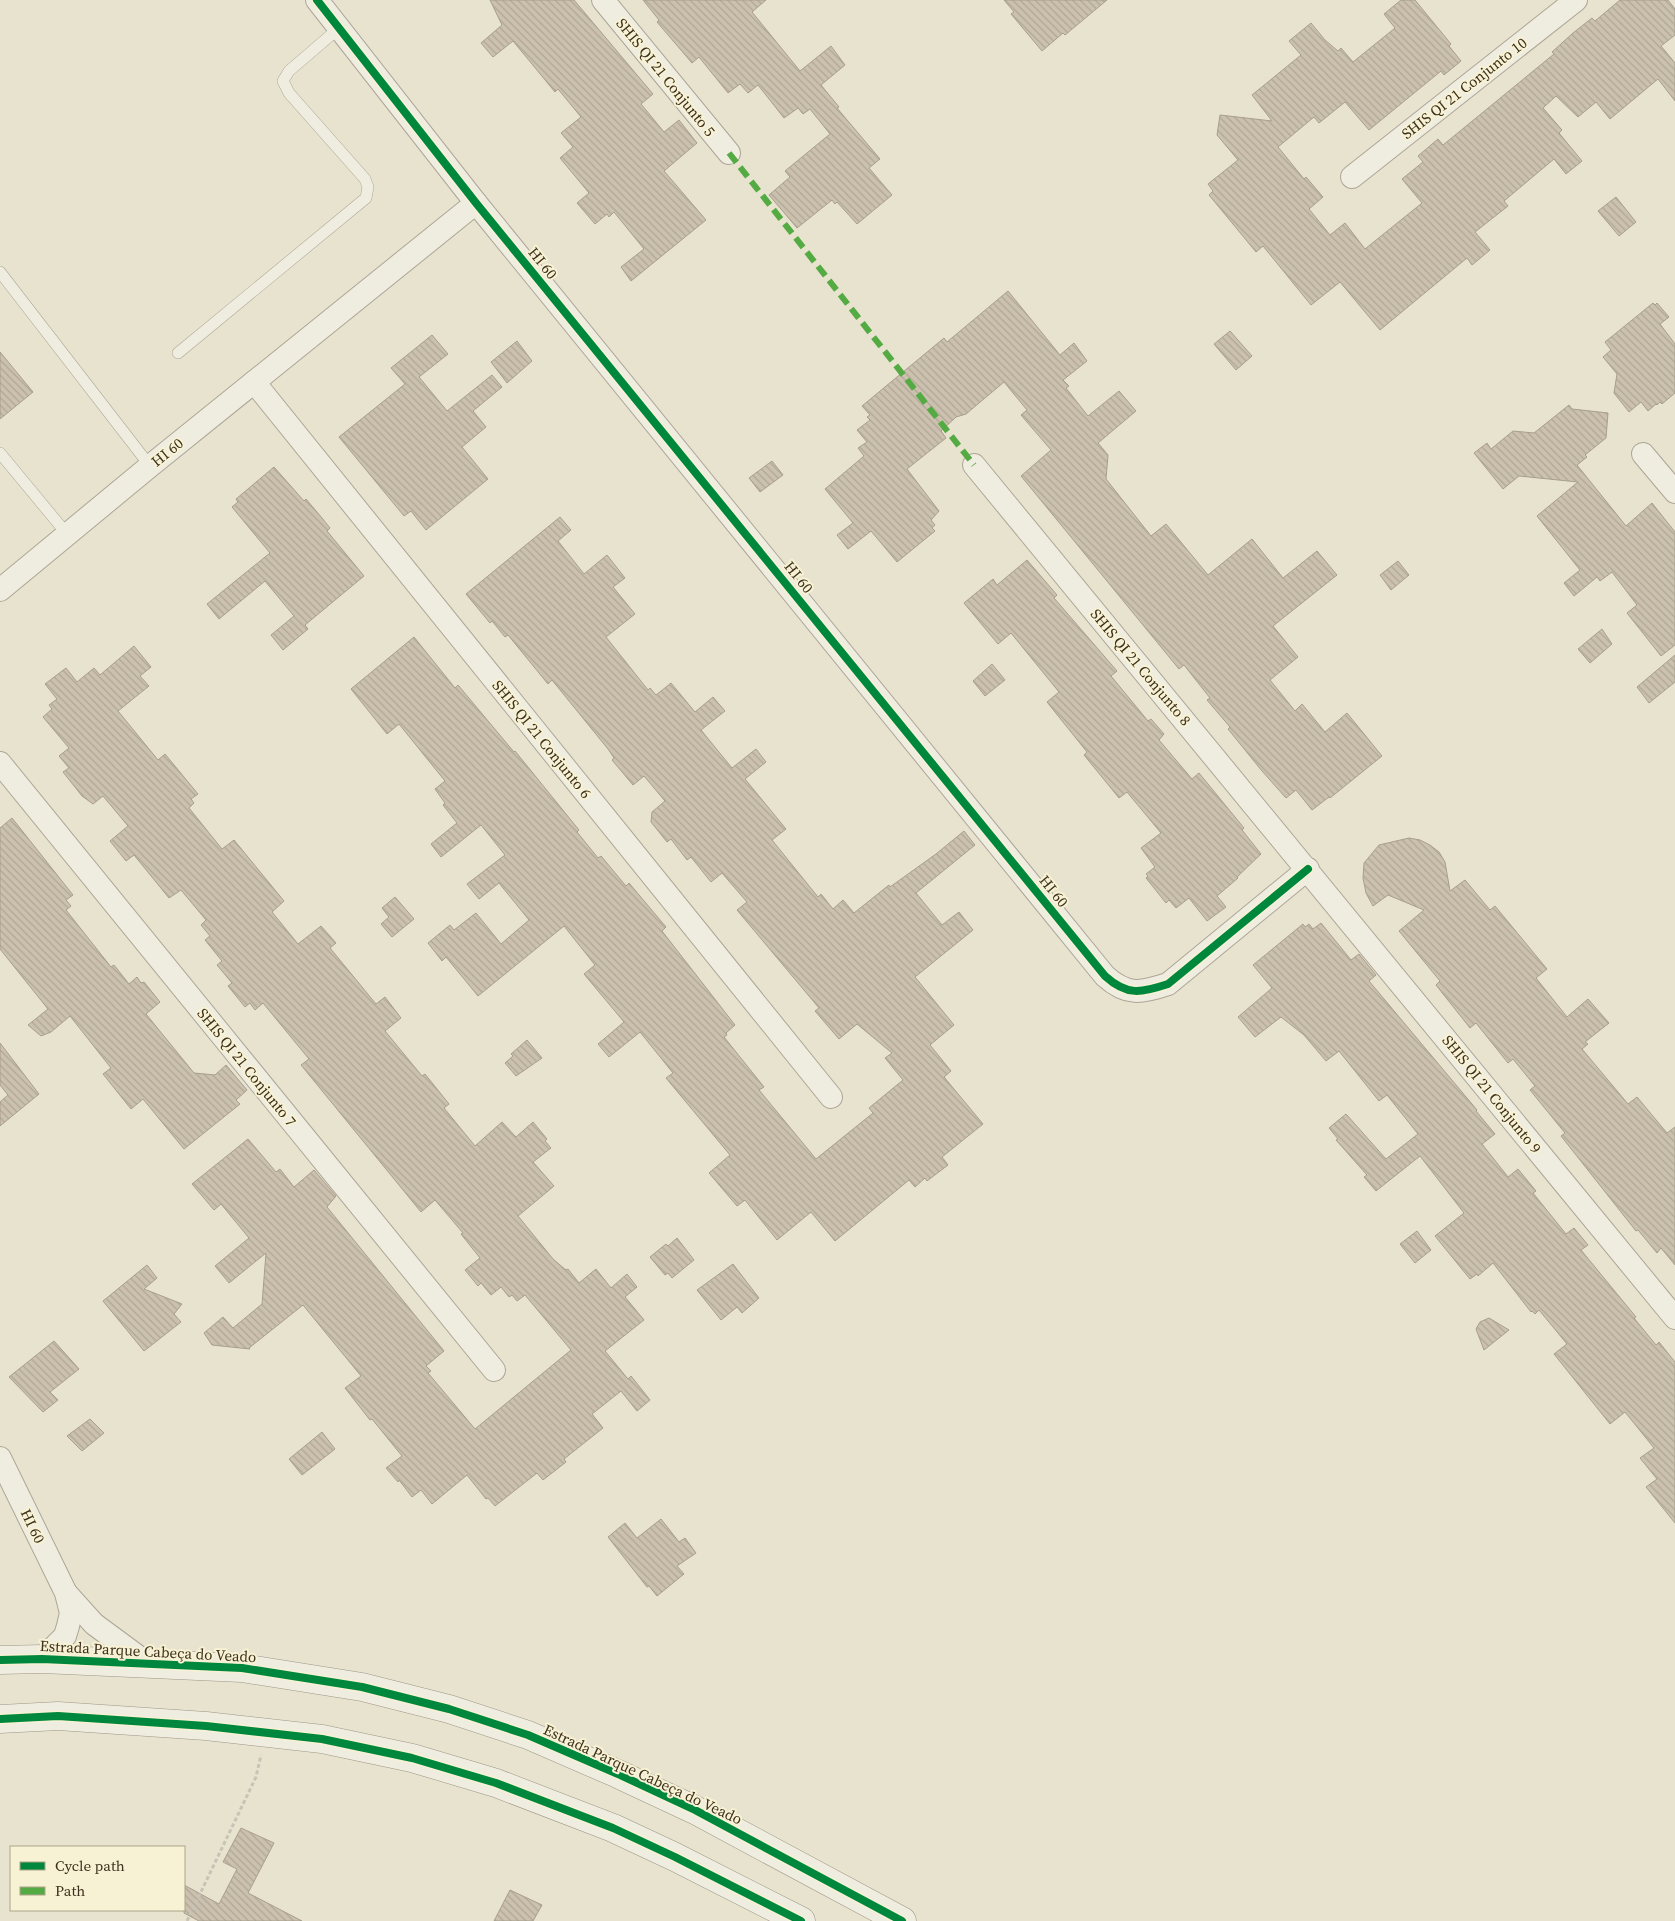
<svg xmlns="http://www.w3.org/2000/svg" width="1675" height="1921" font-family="'Source Serif 4',serif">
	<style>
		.building { fill: url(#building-back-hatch); stroke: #a89e8d }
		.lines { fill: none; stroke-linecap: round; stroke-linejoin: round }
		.service-casing { stroke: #ada697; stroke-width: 12 }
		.minor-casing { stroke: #ada697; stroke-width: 24 }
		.secondary-casing { stroke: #9d9686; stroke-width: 29 }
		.path { stroke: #c7c3b7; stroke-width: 3; stroke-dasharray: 4 2.5; stroke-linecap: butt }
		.service { stroke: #efece0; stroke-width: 11 }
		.minor { stroke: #efece0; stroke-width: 22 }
		.secondary { stroke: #efece0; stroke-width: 28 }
		.quiet { stroke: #55ab43; stroke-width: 6; stroke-dasharray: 12 6; stroke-linecap: butt }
		.cycleway-casing { stroke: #f8f2d4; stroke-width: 11 }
		.cycleway { stroke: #00873e; stroke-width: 8 }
		.labels { text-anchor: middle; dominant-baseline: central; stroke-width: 4; stroke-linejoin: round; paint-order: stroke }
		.street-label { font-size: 15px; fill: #3d301e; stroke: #f8f2d4 }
	</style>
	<defs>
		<pattern id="building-back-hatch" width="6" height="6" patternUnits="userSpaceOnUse" patternTransform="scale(1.25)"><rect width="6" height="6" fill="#ccc1af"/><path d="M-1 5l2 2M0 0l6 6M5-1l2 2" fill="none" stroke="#b0a696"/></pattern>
	</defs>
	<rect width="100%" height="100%" fill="#e8e3ce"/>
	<g class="building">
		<path d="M 490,0 L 574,0 L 653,94 L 641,104 L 664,132 L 679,120 L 697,143 L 664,171 L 706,220 L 631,281 L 621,267 L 644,249 L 614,212 L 609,217 L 607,214 L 595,224 L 577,203 L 589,193 L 560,158 L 573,147 L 561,133 L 581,117 L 558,89 L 555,92 L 513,41 L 493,57 L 481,43 L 502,25 Z"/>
		<path d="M 643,0 L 766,0 L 752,12 L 800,71 L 831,46 L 845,65 L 821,85 L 839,107 L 837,108 L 880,159 L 869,168 L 892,195 L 857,224 L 837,202 L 835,204 L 832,200 L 797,228 L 769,195 L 790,177 L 785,171 L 830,134 L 810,109 L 803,114 L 798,108 L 784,118 L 758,85 L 748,93 L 740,84 L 728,93 L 699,57 L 692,63 L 657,22 L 659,20 Z"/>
		<path d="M 1004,0 L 1107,0 L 1065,35 L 1063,33 L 1042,51 L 1011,14 L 1014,12 Z"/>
		<path d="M 1401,0 L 1415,0 L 1451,44 L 1449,46 L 1461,61 L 1444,75 L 1441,71 L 1369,130 L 1345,102 L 1319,123 L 1314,117 L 1278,147 L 1304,179 L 1306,177 L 1323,197 L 1309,209 L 1330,235 L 1345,223 L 1365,249 L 1422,203 L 1402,179 L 1423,162 L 1418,156 L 1438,139 L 1443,145 L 1554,54 L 1552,52 L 1573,33 L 1592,18 L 1595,21 L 1620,0 L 1668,0 L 1675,9 L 1675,35 L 1661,46 L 1675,63 L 1675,101 L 1658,79 L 1610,119 L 1596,102 L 1578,117 L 1556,96 L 1543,108 L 1562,130 L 1559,133 L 1582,161 L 1566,174 L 1554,159 L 1504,201 L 1508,206 L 1475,232 L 1490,250 L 1472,265 L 1467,258 L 1380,330 L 1340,282 L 1311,305 L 1263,246 L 1256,252 L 1209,195 L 1213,191 L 1208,184 L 1238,160 L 1217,135 L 1220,115 L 1272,121 L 1252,95 L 1301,55 L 1289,41 L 1311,23 L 1325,40 L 1338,51 L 1341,48 L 1353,62 L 1395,28 L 1384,14 Z"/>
		<path d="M 1616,197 L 1636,222 L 1619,236 L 1598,211 Z"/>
		<path d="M 1008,291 L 1060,355 L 1074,343 L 1087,361 L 1063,380 L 1069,386 L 1066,388 L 1088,416 L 1119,391 L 1136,411 L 1098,443 L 1108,455 L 1106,479 L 1151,536 L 1166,524 L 1208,575 L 1252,539 L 1283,578 L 1317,551 L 1337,575 L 1273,626 L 1298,657 L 1270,680 L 1295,711 L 1302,704 L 1325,732 L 1347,713 L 1382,756 L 1330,798 L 1329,797 L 1312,810 L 1296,790 L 1286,798 L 1262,771 L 1228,729 L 1230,727 L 1207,700 L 1210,698 L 1184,665 L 1179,669 L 1021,476 L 1051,450 L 1021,415 L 1027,410 L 1004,382 L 966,414 L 956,417 L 941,431 L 946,438 L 907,469 L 939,511 L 931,520 L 935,525 L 932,528 L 935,531 L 897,562 L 871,531 L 848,549 L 837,535 L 853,523 L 825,489 L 864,456 L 858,448 L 867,442 L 857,430 L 870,420 L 867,417 L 870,415 L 862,406 L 944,338 L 947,342 Z"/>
		<path d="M 1653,303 L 1655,305 L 1657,303 L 1669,317 L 1660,324 L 1675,344 L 1675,393 L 1662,404 L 1660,402 L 1657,405 L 1656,404 L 1648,411 L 1641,402 L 1629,412 L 1614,393 L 1617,374 L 1603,357 L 1611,350 L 1605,342 Z"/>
		<path d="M 1230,331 L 1252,356 L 1236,370 L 1214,344 Z"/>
		<path d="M 432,335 L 448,354 L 419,377 L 447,411 L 492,375 L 502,387 L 473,411 L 486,427 L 462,447 L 488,479 L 426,530 L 411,511 L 404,516 L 339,437 L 405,384 L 391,368 Z"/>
		<path d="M 517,341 L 532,361 L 507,383 L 491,362 Z"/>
		<path d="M 0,352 L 33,392 L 0,419 Z"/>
		<path d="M 1569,405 L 1572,409 L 1608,413 L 1606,438 L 1585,455 L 1587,457 L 1577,465 L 1626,526 L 1652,503 L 1675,532 L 1675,645 L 1661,656 L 1627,613 L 1637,605 L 1612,572 L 1600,581 L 1597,577 L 1574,596 L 1564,583 L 1580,570 L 1537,516 L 1578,482 L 1519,476 L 1503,489 L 1474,453 L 1487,443 L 1491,449 L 1513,431 L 1534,433 Z"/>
		<path d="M 772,461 L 783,475 L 760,492 L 749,478 Z"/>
		<path d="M 274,467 L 304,501 L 306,499 L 322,518 L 330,528 L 327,531 L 364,576 L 305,625 L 308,629 L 283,650 L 271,635 L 294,616 L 265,581 L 219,619 L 207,604 L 270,553 L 232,507 L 238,502 L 236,499 Z"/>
		<path d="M 560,517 L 571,530 L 558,541 L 584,574 L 607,555 L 625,578 L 613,587 L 635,614 L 606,637 L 648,690 L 650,688 L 656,695 L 671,683 L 695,712 L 713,697 L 725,711 L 701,730 L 732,768 L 756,749 L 766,762 L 745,779 L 786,829 L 772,840 L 818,897 L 821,894 L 833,909 L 843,900 L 854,913 L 889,885 L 890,887 L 936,854 L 964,831 L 975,845 L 916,893 L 942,925 L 959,912 L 973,930 L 915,977 L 954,1025 L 930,1045 L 951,1071 L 944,1077 L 983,1124 L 942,1157 L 948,1165 L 927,1181 L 925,1178 L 915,1187 L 909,1180 L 835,1241 L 811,1212 L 777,1240 L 745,1200 L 737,1206 L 709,1173 L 730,1155 L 666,1078 L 673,1073 L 640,1032 L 609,1057 L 598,1044 L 624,1022 L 584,974 L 595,965 L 564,926 L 478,996 L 446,957 L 442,961 L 428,943 L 450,925 L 454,930 L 476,913 L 501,944 L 529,920 L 499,883 L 479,899 L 467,884 L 505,855 L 481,825 L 441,857 L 431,844 L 457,823 L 443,805 L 445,803 L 435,789 L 445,781 L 399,724 L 387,734 L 351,689 L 414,637 L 455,688 L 458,685 L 514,752 L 515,751 L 579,830 L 577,832 L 598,858 L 601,856 L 626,886 L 629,883 L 666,927 L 662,931 L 735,1025 L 726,1033 L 727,1035 L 724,1037 L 764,1087 L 759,1090 L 816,1159 L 873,1113 L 869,1108 L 903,1080 L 885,1058 L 892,1053 L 857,1024 L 839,1039 L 815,1011 L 819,1008 L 737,910 L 747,902 L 722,873 L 711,882 L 691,857 L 687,860 L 671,839 L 667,842 L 651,822 L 652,812 L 665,801 L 644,776 L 633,785 L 612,760 L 614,758 L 608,749 L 552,680 L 548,684 L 508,635 L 505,637 L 492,621 L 490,623 L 466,594 Z"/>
		<path d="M 1027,560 L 1057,595 L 1054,598 L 1117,671 L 1111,676 L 1148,721 L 1151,719 L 1164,734 L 1159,740 L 1192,779 L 1199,773 L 1244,828 L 1242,830 L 1261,854 L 1237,877 L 1238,878 L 1217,896 L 1226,907 L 1207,921 L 1189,898 L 1176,908 L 1169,900 L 1166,903 L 1146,878 L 1148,876 L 1146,874 L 1155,867 L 1141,848 L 1161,833 L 1127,792 L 1119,798 L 1084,755 L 1087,752 L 1047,702 L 1059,692 L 1011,633 L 998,644 L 964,603 L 993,579 L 997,585 Z"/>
		<path d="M 1398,561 L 1409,575 L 1391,590 L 1380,575 Z"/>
		<path d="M 1602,629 L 1612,644 L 1590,663 L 1578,649 Z"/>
		<path d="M 134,646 L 151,667 L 140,676 L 149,686 L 118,711 L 158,760 L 165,754 L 198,794 L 191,799 L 194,803 L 189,808 L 222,849 L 234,840 L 284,901 L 272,912 L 298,944 L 321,926 L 336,943 L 330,948 L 376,1004 L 385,997 L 401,1018 L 385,1031 L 422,1076 L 425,1074 L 449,1104 L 444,1108 L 475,1146 L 502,1122 L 516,1137 L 533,1122 L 547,1139 L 545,1141 L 551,1148 L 533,1162 L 554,1186 L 518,1216 L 553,1259 L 566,1270 L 568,1269 L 579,1283 L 596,1269 L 611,1288 L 627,1274 L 637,1287 L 625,1297 L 644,1320 L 605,1351 L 628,1379 L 631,1376 L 650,1400 L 637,1411 L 621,1391 L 592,1414 L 603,1428 L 564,1459 L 566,1462 L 543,1480 L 537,1473 L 495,1506 L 488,1498 L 486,1499 L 467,1475 L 432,1504 L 421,1490 L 412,1497 L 399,1480 L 398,1482 L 386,1468 L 402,1456 L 372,1419 L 370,1420 L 345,1388 L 361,1376 L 303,1305 L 249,1348 L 250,1349 L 212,1345 L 204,1333 L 223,1317 L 233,1328 L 262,1304 L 266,1253 L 229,1283 L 215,1266 L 249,1238 L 221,1204 L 214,1210 L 192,1184 L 248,1139 L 276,1172 L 280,1169 L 294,1187 L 314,1170 L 336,1196 L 327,1207 L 444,1351 L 426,1366 L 431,1371 L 428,1373 L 475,1429 L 571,1350 L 525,1295 L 517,1301 L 512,1295 L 509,1297 L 501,1287 L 491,1295 L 481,1283 L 478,1286 L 465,1270 L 480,1258 L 461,1234 L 463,1233 L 435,1200 L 421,1212 L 301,1065 L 309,1059 L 263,1003 L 255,1010 L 250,1003 L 245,1007 L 228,986 L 232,983 L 217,965 L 222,961 L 205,940 L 210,936 L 201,925 L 206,920 L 181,890 L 169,898 L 134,855 L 126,861 L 110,841 L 128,826 L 103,796 L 93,804 L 82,796 L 63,772 L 69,768 L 59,756 L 69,748 L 43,717 L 52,709 L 49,705 L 57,699 L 45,684 L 66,668 L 77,682 L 94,668 L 100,675 Z"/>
		<path d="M 1675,655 L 1675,682 L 1649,703 L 1637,687 Z"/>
		<path d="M 992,664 L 1005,680 L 985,696 L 973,681 Z"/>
		<path d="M 12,818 L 73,895 L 66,900 L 71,906 L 66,910 L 111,967 L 114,965 L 129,984 L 137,977 L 141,983 L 144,982 L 160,1002 L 146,1014 L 194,1073 L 215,1075 L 226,1065 L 247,1090 L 236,1100 L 240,1104 L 184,1149 L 143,1099 L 131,1109 L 103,1074 L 111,1068 L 70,1016 L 51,1032 L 41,1036 L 28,1025 L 48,1009 L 0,949 L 0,828 Z"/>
		<path d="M 1409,838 L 1420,840 L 1430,845 L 1439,852 L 1445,862 L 1450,891 L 1465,880 L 1490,910 L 1495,906 L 1547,969 L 1536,978 L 1567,1017 L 1588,999 L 1609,1023 L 1585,1042 L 1588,1044 L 1582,1049 L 1628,1104 L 1637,1097 L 1667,1133 L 1675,1127 L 1675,1265 L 1661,1248 L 1657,1253 L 1638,1230 L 1636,1231 L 1561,1136 L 1565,1133 L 1530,1090 L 1535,1086 L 1513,1059 L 1508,1063 L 1476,1023 L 1470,1028 L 1436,985 L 1440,981 L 1399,931 L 1424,910 L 1388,895 L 1373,906 L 1366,893 L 1363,878 L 1364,863 L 1379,845 Z"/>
		<path d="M 395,897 L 414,919 L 392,937 L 381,924 L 389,917 L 382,908 Z"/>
		<path d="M 1321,923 L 1351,960 L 1359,954 L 1376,975 L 1369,981 L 1477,1110 L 1476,1111 L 1495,1134 L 1482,1144 L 1508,1177 L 1518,1169 L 1536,1191 L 1533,1193 L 1566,1234 L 1574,1228 L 1588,1245 L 1581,1250 L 1636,1317 L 1634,1318 L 1656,1345 L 1659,1342 L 1675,1362 L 1675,1523 L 1646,1487 L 1657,1479 L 1640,1458 L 1654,1448 L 1625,1412 L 1610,1424 L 1554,1354 L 1567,1344 L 1539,1310 L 1535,1314 L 1532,1311 L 1531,1312 L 1493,1263 L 1478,1276 L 1477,1274 L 1470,1279 L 1435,1236 L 1464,1213 L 1420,1156 L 1376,1191 L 1364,1177 L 1367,1175 L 1336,1140 L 1338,1139 L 1329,1128 L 1346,1114 L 1386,1159 L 1418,1134 L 1387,1095 L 1379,1101 L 1339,1051 L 1326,1061 L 1304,1035 L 1281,1017 L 1255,1037 L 1238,1017 L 1272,988 L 1253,965 L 1303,924 L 1305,927 L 1309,924 L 1313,929 Z"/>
		<path d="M 527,1040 L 542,1058 L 516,1076 L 505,1063 L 513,1056 L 511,1054 Z"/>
		<path d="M 0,1043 L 39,1094 L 0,1126 L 0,1102 L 8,1095 L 0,1085 Z"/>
		<path d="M 1417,1231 L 1431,1250 L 1415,1263 L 1400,1244 Z"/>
		<path d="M 677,1238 L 694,1260 L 672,1278 L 668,1273 L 665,1275 L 650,1257 L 666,1244 L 668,1246 Z"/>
		<path d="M 733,1264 L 759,1298 L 742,1313 L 737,1307 L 721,1320 L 697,1290 Z"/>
		<path d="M 147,1265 L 157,1278 L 144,1289 L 182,1304 L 174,1314 L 181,1322 L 144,1351 L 103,1301 Z"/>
		<path d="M 1489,1318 L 1509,1330 L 1484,1350 L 1476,1329 L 1480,1322 Z"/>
		<path d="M 54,1341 L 79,1369 L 50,1392 L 58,1400 L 43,1412 L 9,1377 Z"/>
		<path d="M 90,1419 L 104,1433 L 82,1451 L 67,1436 Z"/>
		<path d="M 322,1432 L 335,1449 L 302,1475 L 289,1459 Z"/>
		<path d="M 661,1519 L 679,1542 L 685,1538 L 696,1553 L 677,1566 L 684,1574 L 657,1596 L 649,1586 L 647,1587 L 608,1537 L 625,1523 L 637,1538 Z"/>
		<path d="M 241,1828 L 274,1843 L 248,1893 L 302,1921 L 199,1921 L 184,1913 L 184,1885 L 219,1904 L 237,1869 L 223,1862 Z"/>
		<path d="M 510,1890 L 542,1905 L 533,1921 L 494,1921 Z"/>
	</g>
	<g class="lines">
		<g class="service-casing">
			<g id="service">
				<path d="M 0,272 L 150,466"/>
				<path d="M 178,353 L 366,198 L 368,187 L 365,179 L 289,93 L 283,81 L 289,71 L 339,28"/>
				<path d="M 0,453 L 67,534"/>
			</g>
		</g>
		<g class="minor-casing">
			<g id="minor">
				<path d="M 317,0 L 476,203 L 1105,976 C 1127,996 1141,993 1168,984 L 1308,869"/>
				<path d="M 603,0 L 729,153"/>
				<path d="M 1352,177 L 1576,0"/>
				<path d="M 254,382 L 831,1097"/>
				<path d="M 1643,454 L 1675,492"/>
				<path d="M 974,465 L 1675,1318"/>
				<path d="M 0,590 L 150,466 L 476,203"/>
				<path d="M 0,763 L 494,1370"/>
				<path d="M 0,1458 L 66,1593 L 71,1613 L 68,1626 L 65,1636 L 42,1659"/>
				<path d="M 67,1594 L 94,1624 L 136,1655 L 143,1663"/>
			</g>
		</g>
		<g class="secondary-casing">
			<g id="secondary">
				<path d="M 0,1660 L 42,1659 L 242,1668 L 362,1687 L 449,1709 L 528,1735 L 618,1774 L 695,1810 L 902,1921"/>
				<path d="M 0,1719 L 58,1716 L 206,1726 L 322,1739 L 412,1758 L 496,1783 L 613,1828 L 675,1857 L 801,1921"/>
			</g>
		</g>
		<path class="path" d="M 187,1921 L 256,1777 L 261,1755"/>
		<use href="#service" class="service"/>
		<use href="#minor" class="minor"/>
		<use href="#secondary" class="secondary"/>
		<path class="quiet" d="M 729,153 L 974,465"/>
		<g class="cycleway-casing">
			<g id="cycleway">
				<path d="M 317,0 L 476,203 L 1105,976 C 1127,996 1141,993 1168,984 L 1308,869"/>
				<path d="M 0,1660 L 42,1659 L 242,1668 L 362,1687 L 449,1709 L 528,1735 L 618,1774 L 695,1810 L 902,1921"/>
				<path d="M 0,1719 L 58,1716 L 206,1726 L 322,1739 L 412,1758 L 496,1783 L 613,1828 L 675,1857 L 801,1921"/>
			</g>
		</g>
		<use href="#cycleway" class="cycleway"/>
	</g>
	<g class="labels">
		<g class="street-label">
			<text transform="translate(666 77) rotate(51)">SHIS QI 21 Conjunto 5</text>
			<text transform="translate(1464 88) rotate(-38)">SHIS QI 21 Conjunto 10</text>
			<text transform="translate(543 263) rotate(51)">HI 60</text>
			<text transform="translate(167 452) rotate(-39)">HI 60</text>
			<text transform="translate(799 577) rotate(51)">HI 60</text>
			<text transform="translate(1141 667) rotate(50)">SHIS QI 21 Conjunto 8</text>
			<text transform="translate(542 739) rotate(51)">SHIS QI 21 Conjunto 6</text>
			<text transform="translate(1054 891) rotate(51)">HI 60</text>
			<text transform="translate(247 1067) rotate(51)">SHIS QI 21 Conjunto 7</text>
			<text transform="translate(1492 1094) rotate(51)">SHIS QI 21 Conjunto 9</text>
			<text transform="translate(33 1526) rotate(64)">HI 60</text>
			<text transform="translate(148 1651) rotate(3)">Estrada Parque Cabeça do Veado</text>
			<text transform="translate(643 1774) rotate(25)">Estrada Parque Cabeça do Veado</text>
		</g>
	</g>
	<rect x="10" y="1846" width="175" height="65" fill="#f8f2d4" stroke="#ada48b"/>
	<rect x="20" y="1862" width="25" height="8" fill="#00873e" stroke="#ada48b"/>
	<text x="55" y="1871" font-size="15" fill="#3d301e">Cycle path</text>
	<rect x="20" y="1887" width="25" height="8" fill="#55ab43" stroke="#ada48b"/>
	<text x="55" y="1896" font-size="15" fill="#3d301e">Path</text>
</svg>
